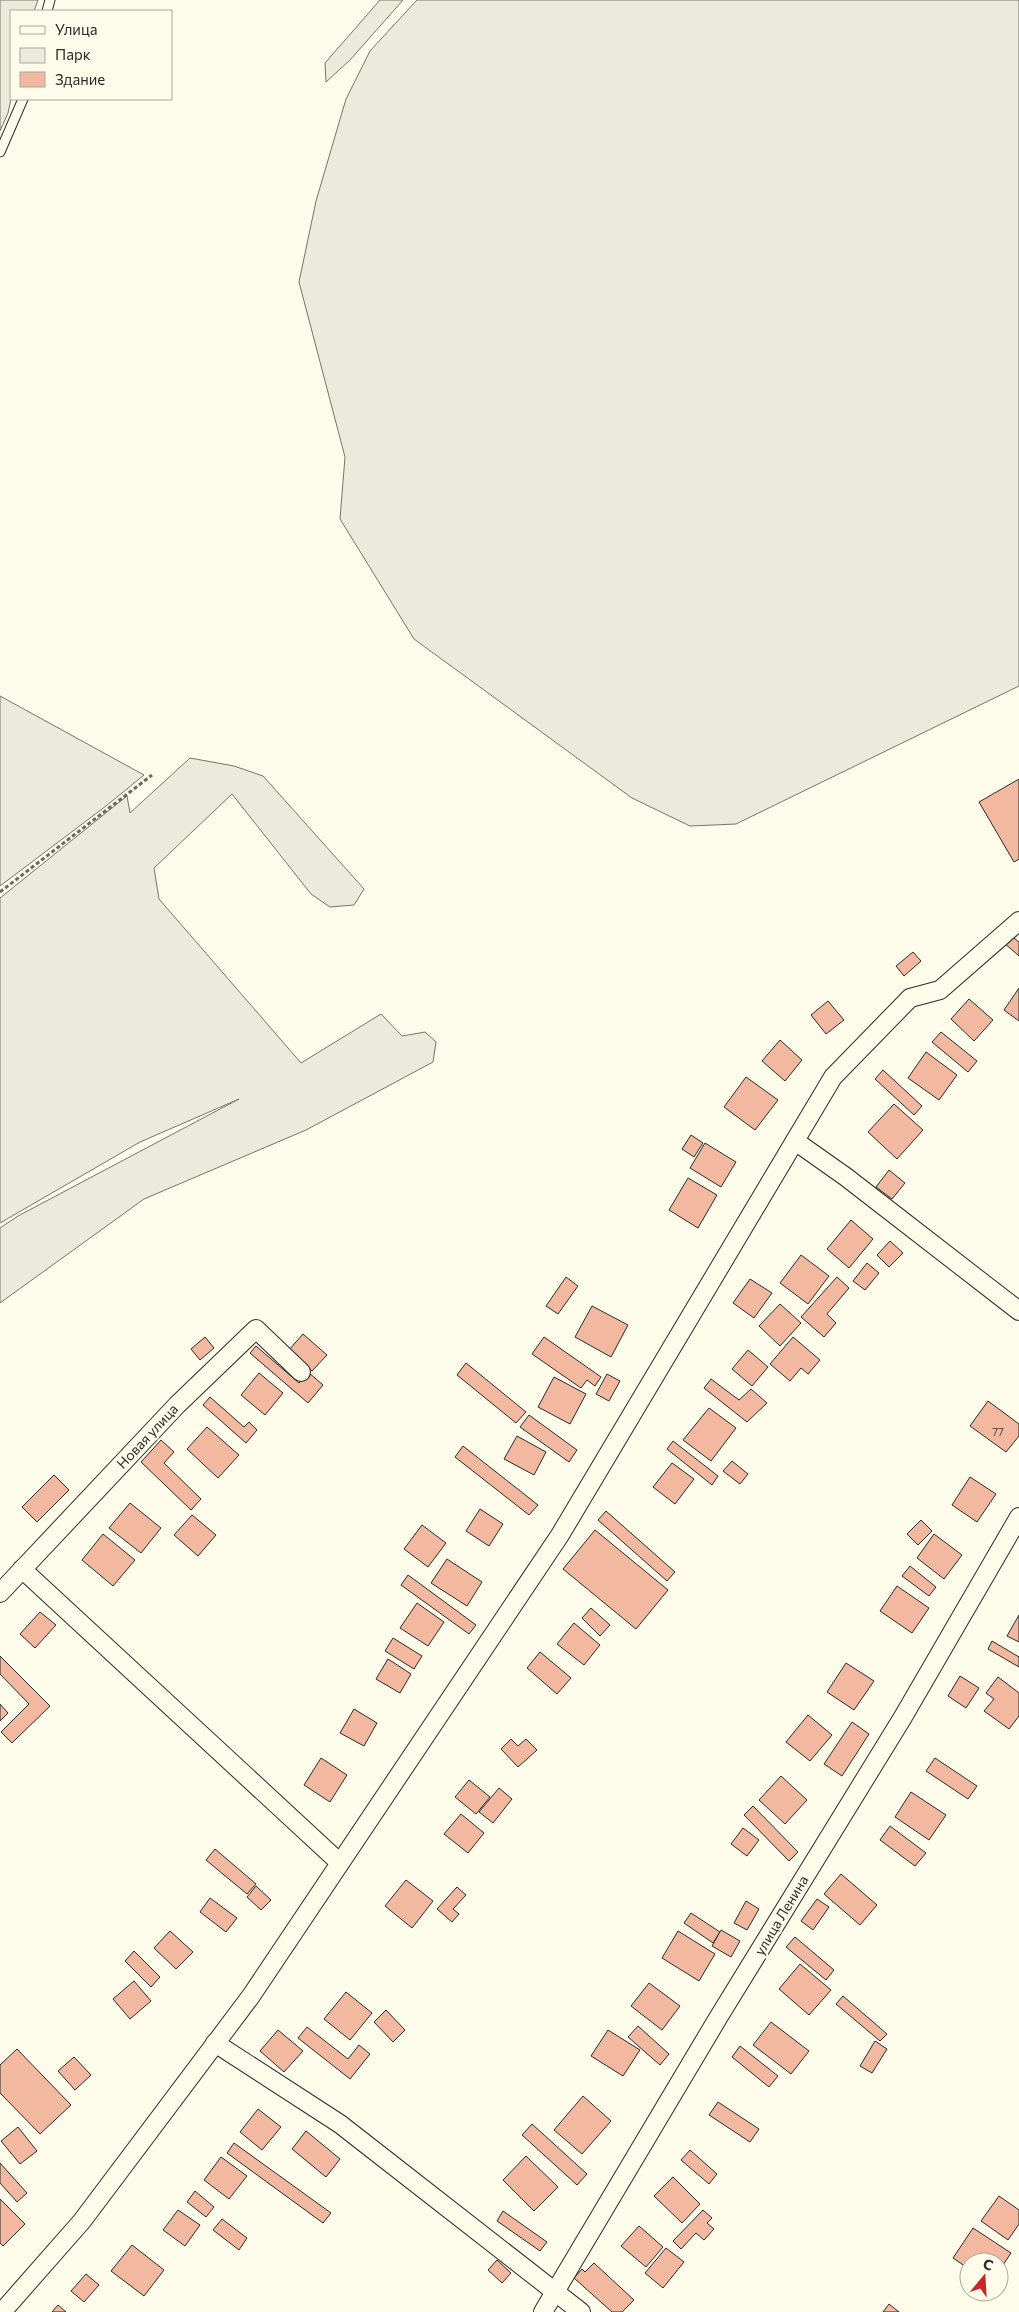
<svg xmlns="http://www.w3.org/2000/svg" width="1019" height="2312" font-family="Commissioner,sans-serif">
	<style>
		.green { fill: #ecebdb; stroke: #74746e }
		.building { fill: #f2b8a0; stroke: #2b2b2b }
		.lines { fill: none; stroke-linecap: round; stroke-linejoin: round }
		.service-casing { stroke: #2b2b2b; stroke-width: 11 }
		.minor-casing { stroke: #2b2b2b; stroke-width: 20 }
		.path { stroke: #6a6964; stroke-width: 3; stroke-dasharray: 4 2.5; stroke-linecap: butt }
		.service { stroke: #fdfbea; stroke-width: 9 }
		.minor { stroke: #fdfbea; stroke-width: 18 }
		.labels { text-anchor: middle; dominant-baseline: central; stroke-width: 4; stroke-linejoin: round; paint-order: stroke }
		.number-label { font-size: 11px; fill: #5d4e48 }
		.street-label { font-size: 14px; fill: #2b2b2b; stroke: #fdfbea }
	</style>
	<rect width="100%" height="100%" fill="#fdfbea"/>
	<g class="green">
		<path d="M 0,0 L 38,0 L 34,11 L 11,11 L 11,99 L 8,113 L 0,131 Z"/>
		<path d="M 380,0 L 403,0 L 350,60 L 326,82 L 325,63 Z"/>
		<path d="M 417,0 L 1019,0 L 1019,686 L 736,824 L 690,826 L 632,798 L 414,639 L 340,519 L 345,457 L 299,282 L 316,201 L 346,99 L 370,51 Z"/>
		<path d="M 0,696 L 144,775 L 106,806 L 0,886 Z"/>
		<path d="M 190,758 L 234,766 L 263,776 L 364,889 L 354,905 L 330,907 L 311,894 L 232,794 L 154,868 L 159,899 L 301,1063 L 381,1014 L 402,1036 L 425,1032 L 436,1042 L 433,1062 L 306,1130 L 144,1199 L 0,1303 L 0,1228 L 18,1216 L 239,1099 L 140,1142 L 0,1223 L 0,898 L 127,796 L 130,813 Z"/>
	</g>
	<g class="building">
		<path d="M 1019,779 L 1019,859 L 1014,862 L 979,802 Z"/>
		<path d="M 1010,935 L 1019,942 L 1019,956 L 1003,942 Z"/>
		<path d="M 913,952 L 921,961 L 904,976 L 896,966 Z"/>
		<path d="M 1019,988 L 1019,1021 L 1004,1010 Z"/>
		<path d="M 969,999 L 993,1020 L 974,1041 L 951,1019 Z"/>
		<path d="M 828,1001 L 844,1020 L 826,1034 L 811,1015 Z"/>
		<path d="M 941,1032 L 977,1061 L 968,1072 L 932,1042 Z"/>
		<path d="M 780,1040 L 802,1060 L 785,1081 L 762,1061 Z"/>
		<path d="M 926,1052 L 957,1075 L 939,1100 L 908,1078 Z"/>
		<path d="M 883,1070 L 922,1106 L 914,1115 L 875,1079 Z"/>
		<path d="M 746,1077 L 778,1100 L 755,1130 L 724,1107 Z"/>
		<path d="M 894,1104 L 923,1130 L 897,1159 L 868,1132 Z"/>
		<path d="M 691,1135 L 703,1143 L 694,1157 L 682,1149 Z"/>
		<path d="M 705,1143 L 736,1162 L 721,1187 L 690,1168 Z"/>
		<path d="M 889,1170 L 905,1183 L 892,1199 L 876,1187 Z"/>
		<path d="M 688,1178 L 717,1195 L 698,1228 L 669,1210 Z"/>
		<path d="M 851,1220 L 873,1239 L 849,1268 L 827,1249 Z"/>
		<path d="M 890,1241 L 903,1253 L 889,1267 L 877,1255 Z"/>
		<path d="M 801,1255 L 829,1276 L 808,1304 L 780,1283 Z"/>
		<path d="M 867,1263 L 879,1273 L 865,1290 L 853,1281 Z"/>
		<path d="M 566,1277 L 578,1286 L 558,1314 L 546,1306 Z"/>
		<path d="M 837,1277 L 849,1288 L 827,1314 L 836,1323 L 824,1337 L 801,1317 Z"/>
		<path d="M 750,1279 L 772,1293 L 754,1318 L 733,1303 Z"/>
		<path d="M 780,1304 L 801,1323 L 780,1346 L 759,1326 Z"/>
		<path d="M 592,1306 L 628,1325 L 611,1357 L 575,1337 Z"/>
		<path d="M 303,1334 L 327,1355 L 312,1371 L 288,1351 Z"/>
		<path d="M 205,1337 L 214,1348 L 200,1360 L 191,1349 Z"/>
		<path d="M 544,1337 L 601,1377 L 595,1386 L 587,1380 L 581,1388 L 532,1354 Z"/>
		<path d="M 793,1337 L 820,1360 L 808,1374 L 801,1368 L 790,1381 L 770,1364 Z"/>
		<path d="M 256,1346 L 299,1383 L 308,1372 L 323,1385 L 308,1403 L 250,1353 Z"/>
		<path d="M 748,1350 L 768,1367 L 752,1386 L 732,1369 Z"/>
		<path d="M 466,1363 L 526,1412 L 516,1423 L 457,1375 Z"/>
		<path d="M 259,1373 L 283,1393 L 265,1415 L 241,1395 Z"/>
		<path d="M 607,1374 L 620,1381 L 609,1401 L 596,1394 Z"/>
		<path d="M 554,1377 L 586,1394 L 570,1424 L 538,1407 Z"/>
		<path d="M 711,1379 L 739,1400 L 751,1389 L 767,1403 L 747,1422 L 704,1388 Z"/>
		<path d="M 210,1397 L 244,1427 L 249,1422 L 257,1430 L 246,1443 L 203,1405 Z"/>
		<path d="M 988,1401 L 1019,1424 L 1019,1436 L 1006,1452 L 970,1426 Z"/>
		<path d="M 709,1408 L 736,1428 L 711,1461 L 683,1440 Z"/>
		<path d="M 529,1415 L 577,1450 L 569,1462 L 520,1427 Z"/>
		<path d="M 207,1427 L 239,1455 L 218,1478 L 187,1449 Z"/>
		<path d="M 517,1436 L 546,1452 L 534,1475 L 504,1459 Z"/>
		<path d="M 161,1440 L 174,1452 L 164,1463 L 201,1499 L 191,1510 L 141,1462 Z"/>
		<path d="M 673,1441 L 718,1476 L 712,1485 L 667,1449 Z"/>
		<path d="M 463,1446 L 538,1505 L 529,1515 L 455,1457 Z"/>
		<path d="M 732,1461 L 748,1474 L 740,1484 L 723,1471 Z"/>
		<path d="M 672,1463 L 694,1479 L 675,1504 L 653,1487 Z"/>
		<path d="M 54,1475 L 69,1490 L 37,1522 L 22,1507 Z"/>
		<path d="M 970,1477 L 996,1494 L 977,1522 L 952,1505 Z"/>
		<path d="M 130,1503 L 161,1528 L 141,1553 L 109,1528 Z"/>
		<path d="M 480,1509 L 503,1524 L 489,1546 L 466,1531 Z"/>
		<path d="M 606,1511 L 675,1572 L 667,1581 L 598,1520 Z"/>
		<path d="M 192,1515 L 216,1535 L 198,1556 L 174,1535 Z"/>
		<path d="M 921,1520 L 932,1531 L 918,1545 L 907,1534 Z"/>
		<path d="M 422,1525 L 446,1543 L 428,1567 L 404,1549 Z"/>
		<path d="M 595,1530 L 668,1590 L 636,1629 L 563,1569 Z"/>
		<path d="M 103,1534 L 135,1560 L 113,1586 L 82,1560 Z"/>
		<path d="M 934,1534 L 962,1555 L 944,1579 L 917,1558 Z"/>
		<path d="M 447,1559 L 482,1582 L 467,1606 L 431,1583 Z"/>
		<path d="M 910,1566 L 936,1587 L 929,1596 L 902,1576 Z"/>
		<path d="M 408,1575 L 476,1625 L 469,1634 L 401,1585 Z"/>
		<path d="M 897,1586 L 929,1608 L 912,1633 L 880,1611 Z"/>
		<path d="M 417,1603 L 444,1622 L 428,1646 L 400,1628 Z"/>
		<path d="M 591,1608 L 610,1625 L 600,1636 L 582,1618 Z"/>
		<path d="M 40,1612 L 56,1625 L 35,1648 L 20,1634 Z"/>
		<path d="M 1019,1615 L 1019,1642 L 1007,1636 Z"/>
		<path d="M 574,1623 L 600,1645 L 584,1665 L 557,1644 Z"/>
		<path d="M 393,1638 L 422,1656 L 414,1669 L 385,1651 Z"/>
		<path d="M 992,1641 L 1019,1657 L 1019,1667 L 988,1649 Z"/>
		<path d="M 540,1652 L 571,1678 L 557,1694 L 527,1668 Z"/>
		<path d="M 0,1656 L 50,1706 L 12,1743 L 1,1732 L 29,1704 L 0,1674 Z"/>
		<path d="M 388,1659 L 411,1674 L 400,1693 L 376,1679 Z"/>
		<path d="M 846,1663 L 874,1681 L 854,1710 L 827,1692 Z"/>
		<path d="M 960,1676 L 979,1688 L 966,1708 L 948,1696 Z"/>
		<path d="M 998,1677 L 1019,1693 L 1019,1716 L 1009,1729 L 984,1711 L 994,1699 L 986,1693 Z"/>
		<path d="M 0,1704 L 8,1713 L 0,1721 Z"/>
		<path d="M 354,1709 L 377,1723 L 364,1746 L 340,1733 Z"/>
		<path d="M 808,1715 L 832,1735 L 810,1761 L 786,1742 Z"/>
		<path d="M 852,1722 L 869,1734 L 842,1776 L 824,1764 Z"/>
		<path d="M 511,1739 L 518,1746 L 526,1739 L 537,1750 L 518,1767 L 501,1749 Z"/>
		<path d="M 321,1758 L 347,1775 L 330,1802 L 304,1785 Z"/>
		<path d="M 935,1758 L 977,1786 L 968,1799 L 926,1771 Z"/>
		<path d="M 781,1776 L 807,1800 L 785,1824 L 759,1800 Z"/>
		<path d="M 469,1780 L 490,1797 L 476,1814 L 455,1797 Z"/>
		<path d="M 499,1788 L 512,1799 L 493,1823 L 479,1812 Z"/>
		<path d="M 911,1792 L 946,1815 L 929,1840 L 895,1817 Z"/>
		<path d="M 753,1806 L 798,1852 L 789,1861 L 744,1815 Z"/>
		<path d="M 461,1814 L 484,1833 L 468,1853 L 444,1834 Z"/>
		<path d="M 890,1826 L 926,1853 L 915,1866 L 880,1840 Z"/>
		<path d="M 743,1828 L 759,1840 L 747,1856 L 731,1844 Z"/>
		<path d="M 215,1849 L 256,1884 L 247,1894 L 206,1860 Z"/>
		<path d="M 841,1874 L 877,1905 L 860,1925 L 824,1894 Z"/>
		<path d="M 406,1880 L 433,1901 L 412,1928 L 385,1906 Z"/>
		<path d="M 256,1886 L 271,1900 L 261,1910 L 247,1897 Z"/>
		<path d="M 457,1887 L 466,1895 L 453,1909 L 459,1914 L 452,1922 L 437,1909 Z"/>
		<path d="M 210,1898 L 237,1918 L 226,1932 L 200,1912 Z"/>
		<path d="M 817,1899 L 829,1907 L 813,1930 L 801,1921 Z"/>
		<path d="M 746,1901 L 759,1909 L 747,1930 L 734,1923 Z"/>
		<path d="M 691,1913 L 720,1932 L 713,1943 L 684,1923 Z"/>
		<path d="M 721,1930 L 740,1941 L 731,1957 L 712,1946 Z"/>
		<path d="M 170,1931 L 193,1952 L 176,1969 L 154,1948 Z"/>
		<path d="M 678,1931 L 715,1954 L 699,1981 L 662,1958 Z"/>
		<path d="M 795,1937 L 834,1970 L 826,1980 L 786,1947 Z"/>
		<path d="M 134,1951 L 160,1977 L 151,1987 L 125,1961 Z"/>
		<path d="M 800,1964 L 831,1990 L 809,2015 L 779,1989 Z"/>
		<path d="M 134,1981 L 151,2001 L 130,2019 L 113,1999 Z"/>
		<path d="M 649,1983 L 680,2006 L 662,2030 L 631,2006 Z"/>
		<path d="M 346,1992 L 372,2013 L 350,2040 L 324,2019 Z"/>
		<path d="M 843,1996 L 887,2034 L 880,2041 L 836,2004 Z"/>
		<path d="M 386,2010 L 405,2030 L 393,2042 L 374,2022 Z"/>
		<path d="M 771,2022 L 809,2051 L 791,2074 L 753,2045 Z"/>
		<path d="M 638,2026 L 669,2054 L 660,2065 L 628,2037 Z"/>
		<path d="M 307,2027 L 348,2059 L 359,2045 L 370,2054 L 350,2079 L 298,2038 Z"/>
		<path d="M 278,2030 L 303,2051 L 284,2072 L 260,2051 Z"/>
		<path d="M 608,2030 L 640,2050 L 623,2076 L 591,2056 Z"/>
		<path d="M 875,2041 L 887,2049 L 872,2073 L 860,2066 Z"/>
		<path d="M 740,2046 L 778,2076 L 769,2087 L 732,2057 Z"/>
		<path d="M 17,2049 L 71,2105 L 40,2134 L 0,2093 L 0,2065 Z"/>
		<path d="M 74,2057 L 91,2075 L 75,2090 L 58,2071 Z"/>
		<path d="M 583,2096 L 611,2121 L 582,2154 L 554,2130 Z"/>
		<path d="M 718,2102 L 759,2129 L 750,2142 L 709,2115 Z"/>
		<path d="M 258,2109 L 281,2127 L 262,2150 L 240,2132 Z"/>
		<path d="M 532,2124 L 587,2174 L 577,2185 L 522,2135 Z"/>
		<path d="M 18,2127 L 37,2151 L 20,2164 L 1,2141 Z"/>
		<path d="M 306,2131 L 340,2159 L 326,2177 L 292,2149 Z"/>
		<path d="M 234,2143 L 331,2213 L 323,2223 L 227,2153 Z"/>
		<path d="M 690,2150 L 717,2174 L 709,2184 L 681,2160 Z"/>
		<path d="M 526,2156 L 558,2187 L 534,2211 L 503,2180 Z"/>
		<path d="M 221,2157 L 247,2176 L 229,2199 L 204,2180 Z"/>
		<path d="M 0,2163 L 27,2193 L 17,2202 L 0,2183 Z"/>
		<path d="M 673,2177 L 700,2204 L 682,2223 L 654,2196 Z"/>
		<path d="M 195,2191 L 214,2207 L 206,2217 L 187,2202 Z"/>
		<path d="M 999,2196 L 1019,2210 L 1019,2224 L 1008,2240 L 981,2221 Z"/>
		<path d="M 0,2199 L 25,2224 L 3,2246 L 0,2243 Z"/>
		<path d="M 178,2210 L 200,2225 L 185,2246 L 163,2230 Z"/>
		<path d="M 703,2210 L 712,2218 L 707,2223 L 714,2229 L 704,2240 L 696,2233 L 681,2249 L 673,2241 Z"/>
		<path d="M 503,2211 L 547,2242 L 540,2251 L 497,2221 Z"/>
		<path d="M 222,2219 L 247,2238 L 239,2250 L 213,2230 Z"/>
		<path d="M 639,2226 L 663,2247 L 646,2267 L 621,2246 Z"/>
		<path d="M 973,2228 L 1011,2253 L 999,2271 L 999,2262 L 969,2262 L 969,2269 L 953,2258 Z"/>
		<path d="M 132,2245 L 164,2270 L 144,2296 L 111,2271 Z"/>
		<path d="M 666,2248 L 684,2262 L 663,2288 L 645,2273 Z"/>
		<path d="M 497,2260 L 511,2273 L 502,2283 L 488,2270 Z"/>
		<path d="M 594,2263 L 634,2300 L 622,2312 L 612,2312 L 574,2278 L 582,2269 L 585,2272 Z"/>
		<path d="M 86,2274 L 99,2285 L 84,2302 L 71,2291 Z"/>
		<path d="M 889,2304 L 899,2312 L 883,2312 Z"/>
		<path d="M 58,2305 L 66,2312 L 52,2312 Z"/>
	</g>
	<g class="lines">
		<g class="service-casing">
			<g id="service">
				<path d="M 47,11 L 50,0"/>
				<path d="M 0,152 L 23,99"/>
			</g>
		</g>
		<g class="minor-casing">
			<g id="minor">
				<path d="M 795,1141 L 846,1177 L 1019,1311"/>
				<path d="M 22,1569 L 340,1863"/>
				<path d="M 0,1593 L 177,1405 L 256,1329 L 301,1372"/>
				<path d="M 215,2043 L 340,2124 L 581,2312"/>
				<path d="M 2,2312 L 82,2221 L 251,1996 L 560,1535 L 833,1077 L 910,998 L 940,990 L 1019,921"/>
				<path d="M 543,2312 L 718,2018 L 903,1717 L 1019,1517"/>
			</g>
		</g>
		<path class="path" d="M 0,892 L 152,775"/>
		<use href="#service" class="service"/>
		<use href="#minor" class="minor"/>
	</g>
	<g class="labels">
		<g class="number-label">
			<text x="998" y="1431">77</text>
		</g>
		<g class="street-label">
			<text transform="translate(147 1436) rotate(-47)">Новая улица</text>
			<text transform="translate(781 1915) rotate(-59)">улица Ленина</text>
		</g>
	</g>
	<rect x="10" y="10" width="162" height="90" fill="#fdfbea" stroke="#a9a89e"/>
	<rect x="20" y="26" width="25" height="8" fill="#fdfbea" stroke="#a9a89e"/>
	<text x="55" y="35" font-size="15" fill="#2b2b2b">Улица</text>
	<rect x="20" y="48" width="25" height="15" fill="#ecebdb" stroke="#a9a89e"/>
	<text x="55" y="60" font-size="15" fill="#2b2b2b">Парк</text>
	<rect x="20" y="72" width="25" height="15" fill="#f2b8a0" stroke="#a9a89e"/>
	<text x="55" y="85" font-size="15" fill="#2b2b2b">Здание</text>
	<g transform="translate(984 2277) rotate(18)"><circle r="24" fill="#fdfbea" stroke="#a9a89e"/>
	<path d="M0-4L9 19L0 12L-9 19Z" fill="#c62828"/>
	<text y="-8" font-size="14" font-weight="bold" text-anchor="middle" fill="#2b2b2b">С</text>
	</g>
</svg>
